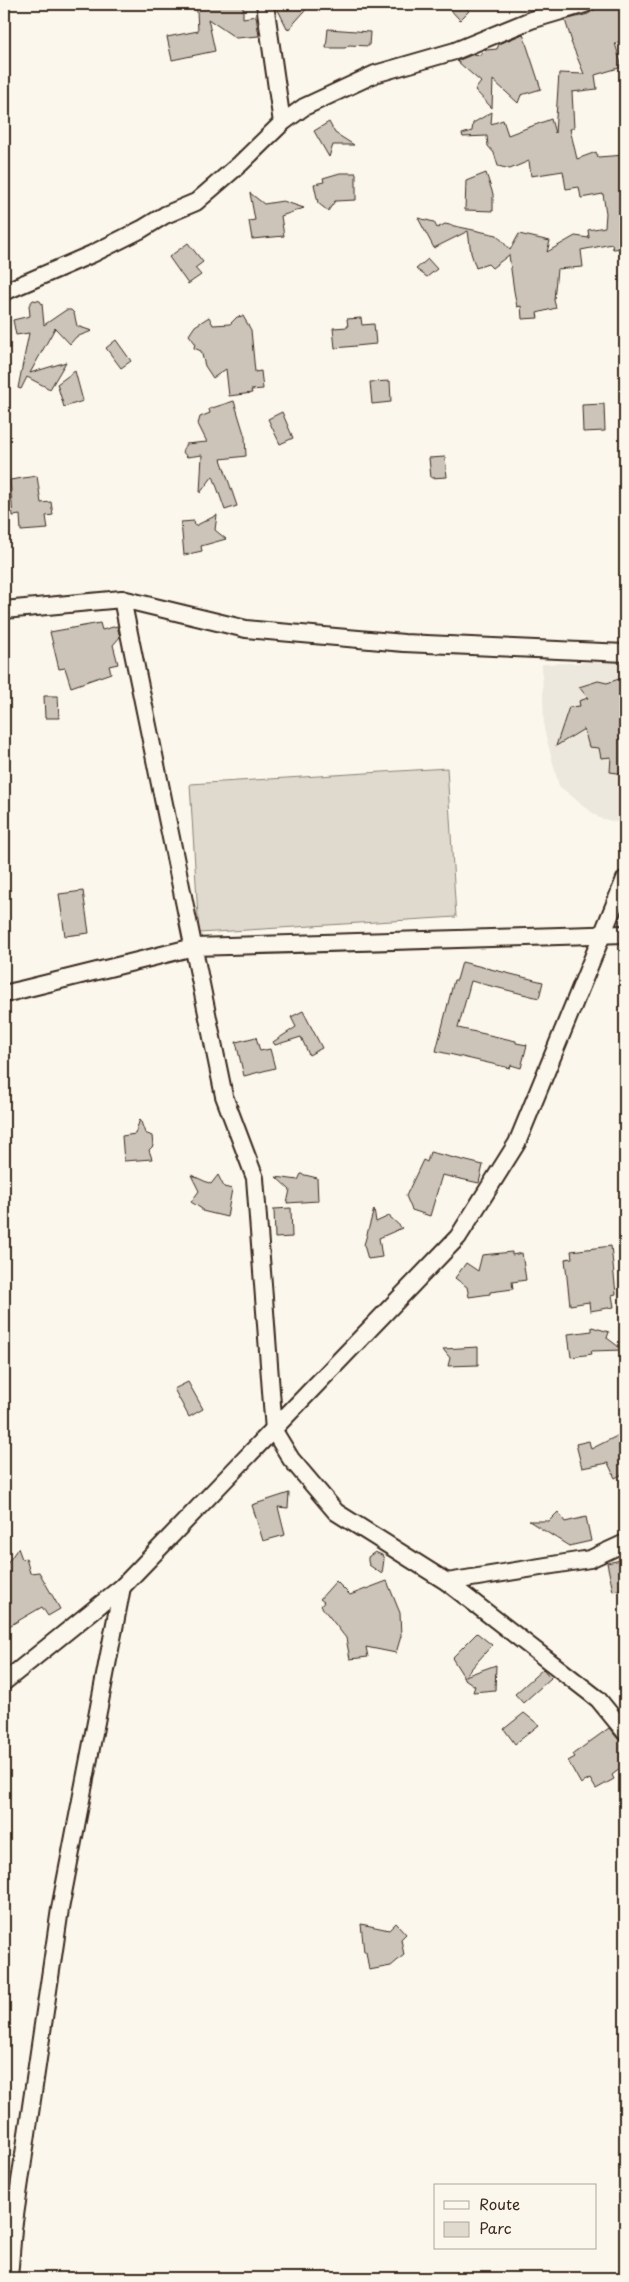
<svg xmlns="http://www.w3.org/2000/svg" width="629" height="2282" font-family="'Playpen Sans',sans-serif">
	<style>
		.built { fill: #ede8dd }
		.green { fill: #dfd9ce; stroke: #8d8276 }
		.building { fill: #ccc4b9; stroke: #3b2a1e }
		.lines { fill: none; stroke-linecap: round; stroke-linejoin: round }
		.street-casing { stroke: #3b2a1e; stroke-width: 20 }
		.street { stroke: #fbf7ec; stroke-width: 16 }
	</style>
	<rect width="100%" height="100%" fill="#fbf7ec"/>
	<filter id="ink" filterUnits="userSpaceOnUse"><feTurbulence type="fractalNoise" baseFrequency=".02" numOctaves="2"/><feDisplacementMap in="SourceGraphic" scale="10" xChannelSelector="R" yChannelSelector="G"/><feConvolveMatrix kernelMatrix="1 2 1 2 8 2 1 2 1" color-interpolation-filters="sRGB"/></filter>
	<g filter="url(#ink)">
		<path class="built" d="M 625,661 L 625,824 L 599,818 L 559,786 L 544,729 L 542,664 Z"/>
		<path class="green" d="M 447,768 L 456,917 L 199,933 L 190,784 Z"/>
		<g class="building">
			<path d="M 187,4 L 243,4 L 243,18 L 256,16 L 259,36 L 236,38 L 208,19 L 215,51 L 172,60 L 167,37 L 198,31 L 197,11 Z"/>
			<path d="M 275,4 L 311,4 L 288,30 Z"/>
			<path d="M 445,4 L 462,4 L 469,11 L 460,20 Z"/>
			<path d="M 617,4 L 625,4 L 625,40 L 615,43 L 622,67 L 595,75 L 597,89 L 572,92 L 574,128 L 570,129 L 577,159 L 596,152 L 598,157 L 625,155 L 625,248 L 613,249 L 612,244 L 581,250 L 583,267 L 557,269 L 554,300 L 556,308 L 537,313 L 538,318 L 522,319 L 521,306 L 517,307 L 514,291 L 509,255 L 492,268 L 488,264 L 476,268 L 471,253 L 468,231 L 434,248 L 418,218 L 434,222 L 437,228 L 445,224 L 497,235 L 510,250 L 519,234 L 550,241 L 547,252 L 575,236 L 589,238 L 588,230 L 605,227 L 606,213 L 603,194 L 581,198 L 579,187 L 566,189 L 563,171 L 531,176 L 529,161 L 510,169 L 498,166 L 494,153 L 488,146 L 487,136 L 463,137 L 462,134 L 472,131 L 473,123 L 492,112 L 491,124 L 503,120 L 508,135 L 551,119 L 555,133 L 559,73 L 584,74 L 571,42 L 572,42 L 565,20 L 588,14 L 602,5 L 603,8 Z"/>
			<path d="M 328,29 L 370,32 L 369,46 L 349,45 L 345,48 L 326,48 Z"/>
			<path d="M 523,34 L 541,89 L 521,95 L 518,103 L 493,80 L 492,108 L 475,90 L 481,82 L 457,61 L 474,54 L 481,55 L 486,50 L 497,49 L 499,44 Z"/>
			<path d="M 329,122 L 335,133 L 354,145 L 333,145 L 329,157 L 314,131 Z"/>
			<path d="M 340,173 L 356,173 L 356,200 L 335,201 L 328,211 L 318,203 L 314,184 L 324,182 L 323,178 Z"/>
			<path d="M 486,173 L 493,194 L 493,211 L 465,210 L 466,181 Z"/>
			<path d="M 250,193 L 264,204 L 283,201 L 304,208 L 281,216 L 284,236 L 252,239 L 249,221 L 255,220 Z"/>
			<path d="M 188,243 L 203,262 L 195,268 L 201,275 L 188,284 L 169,257 Z"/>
			<path d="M 428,259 L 437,269 L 427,277 L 416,269 Z"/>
			<path d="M 33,300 L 40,301 L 42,304 L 44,325 L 66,310 L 71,310 L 74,313 L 77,326 L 92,331 L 76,337 L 70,344 L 55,328 L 30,373 L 66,362 L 50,389 L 27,377 L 21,389 L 18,388 L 29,333 L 16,335 L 13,320 L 30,316 L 29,305 Z"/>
			<path d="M 243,316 L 251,330 L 255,372 L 261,371 L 263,389 L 251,390 L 252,393 L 229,396 L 226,369 L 213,378 L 205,366 L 201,351 L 194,348 L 195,343 L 189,335 L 195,326 L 209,317 L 213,325 L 230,324 L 237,317 Z"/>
			<path d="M 361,318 L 362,325 L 374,324 L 376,344 L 335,348 L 333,328 L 348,327 L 347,319 Z"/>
			<path d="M 116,340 L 131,361 L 121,368 L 106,348 Z"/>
			<path d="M 75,371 L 83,401 L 64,407 L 57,384 Z"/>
			<path d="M 390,381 L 391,402 L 372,404 L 370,382 Z"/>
			<path d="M 234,401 L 245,437 L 246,456 L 221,459 L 237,506 L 225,510 L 213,476 L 200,493 L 202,455 L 187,457 L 182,451 L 186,444 L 207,442 L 198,424 L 200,417 L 210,413 L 209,409 Z"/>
			<path d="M 604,404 L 605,431 L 583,432 L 582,405 Z"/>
			<path d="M 282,412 L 293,438 L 280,444 L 268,419 Z"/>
			<path d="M 445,457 L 447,477 L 431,478 L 429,458 Z"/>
			<path d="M 37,476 L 41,503 L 51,502 L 53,515 L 46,516 L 48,529 L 21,531 L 20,515 L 13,516 L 10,480 Z"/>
			<path d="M 217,515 L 215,530 L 226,539 L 201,546 L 202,551 L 184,555 L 181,522 L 194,521 L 195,526 Z"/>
			<path d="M 100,623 L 102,630 L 117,626 L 120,637 L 113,645 L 118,664 L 109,666 L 111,673 L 71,687 L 65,668 L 59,669 L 50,632 Z"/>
			<path d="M 625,677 L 625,774 L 610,772 L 611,757 L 601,758 L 599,748 L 589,747 L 584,729 L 556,746 L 569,707 L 580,706 L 579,701 L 588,698 L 579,687 L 598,681 L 607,683 Z"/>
			<path d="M 44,696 L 58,696 L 59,718 L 45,718 Z"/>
			<path d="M 83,891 L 89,933 L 65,936 L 59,894 Z"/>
			<path d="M 462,962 L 543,982 L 539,998 L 471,981 L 458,1028 L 516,1041 L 516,1043 L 527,1045 L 521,1068 L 511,1065 L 510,1068 L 436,1051 L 454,980 L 457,980 Z"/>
			<path d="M 303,1011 L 322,1048 L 309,1055 L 301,1037 L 275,1045 L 273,1042 L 296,1027 L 291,1017 Z"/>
			<path d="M 256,1037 L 260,1051 L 270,1049 L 275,1068 L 244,1076 L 236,1042 Z"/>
			<path d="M 140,1119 L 145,1133 L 152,1136 L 153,1146 L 149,1150 L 152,1159 L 124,1161 L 122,1136 L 135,1134 Z"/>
			<path d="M 430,1152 L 483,1165 L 479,1183 L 442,1175 L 430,1216 L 412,1210 L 406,1196 L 423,1160 L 427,1162 Z"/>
			<path d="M 301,1174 L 317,1178 L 318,1201 L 287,1203 L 290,1190 L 276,1177 L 298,1180 Z"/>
			<path d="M 191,1175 L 211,1184 L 218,1175 L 224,1187 L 232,1189 L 227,1217 L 202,1211 L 202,1209 L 191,1202 L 199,1191 Z"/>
			<path d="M 291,1208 L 292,1237 L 275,1238 L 274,1209 Z"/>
			<path d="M 374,1209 L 376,1222 L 389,1216 L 402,1228 L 379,1238 L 382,1257 L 368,1259 L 364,1245 Z"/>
			<path d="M 611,1246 L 616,1294 L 612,1295 L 614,1307 L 590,1311 L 589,1302 L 570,1305 L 565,1259 L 572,1258 L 571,1251 Z"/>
			<path d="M 512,1252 L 512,1255 L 522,1253 L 526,1280 L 512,1282 L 513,1289 L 490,1292 L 490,1294 L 469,1297 L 467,1287 L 455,1278 L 466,1263 L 478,1271 L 482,1255 Z"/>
			<path d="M 592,1327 L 609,1332 L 607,1338 L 623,1350 L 591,1351 L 592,1354 L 571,1357 L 568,1334 L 592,1331 Z"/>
			<path d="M 478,1347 L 478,1365 L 448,1366 L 450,1358 L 443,1349 Z"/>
			<path d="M 188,1382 L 203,1409 L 189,1417 L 174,1389 Z"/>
			<path d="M 625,1432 L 625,1473 L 615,1478 L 608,1463 L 582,1468 L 576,1444 L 589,1441 L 591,1449 Z"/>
			<path d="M 289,1493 L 288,1508 L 278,1507 L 285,1535 L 263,1541 L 252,1505 Z"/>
			<path d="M 558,1512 L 565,1522 L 586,1517 L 591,1541 L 569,1546 L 529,1521 L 549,1521 Z"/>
			<path d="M 18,1548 L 22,1559 L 26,1558 L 30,1573 L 39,1572 L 60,1609 L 48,1616 L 42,1607 L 4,1629 L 4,1568 Z"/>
			<path d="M 375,1552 L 382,1555 L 384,1559 L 382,1574 L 369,1565 L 368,1561 L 368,1557 Z"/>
			<path d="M 625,1559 L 625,1588 L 613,1591 L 607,1563 Z"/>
			<path d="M 336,1581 L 350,1595 L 387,1581 L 400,1613 L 401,1636 L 396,1653 L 366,1647 L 368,1657 L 350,1659 L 346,1638 L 321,1606 L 324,1602 L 320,1599 Z"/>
			<path d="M 477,1633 L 492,1645 L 465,1676 L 496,1665 L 495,1690 L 473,1692 L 475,1686 L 462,1677 L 464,1677 L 452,1658 Z"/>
			<path d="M 543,1669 L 551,1678 L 523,1703 L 515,1694 Z"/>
			<path d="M 524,1713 L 539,1725 L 515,1744 L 504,1729 Z"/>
			<path d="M 609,1728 L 618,1739 L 625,1742 L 625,1765 L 612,1775 L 614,1779 L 596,1789 L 590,1779 L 581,1784 L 568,1761 L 575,1757 L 573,1754 Z"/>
			<path d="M 396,1923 L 406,1934 L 401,1939 L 404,1955 L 391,1966 L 369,1970 L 366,1952 L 364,1952 L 361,1924 L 389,1930 Z"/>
		</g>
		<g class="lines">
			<g class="street-casing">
				<g id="street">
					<path d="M 282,123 L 304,107 L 375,74 L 455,51 L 531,20 L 585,4"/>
					<path d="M 4,292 L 92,254 L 142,229 L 165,215 L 196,202 L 240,164 L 282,123 L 265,4"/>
					<path d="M 122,599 L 224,1096 L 255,1178 L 274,1431 L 291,1459 L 336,1512 L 447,1582 L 598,1699 L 625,1732"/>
					<path d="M 4,610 L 122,599 L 246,629 L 404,643 L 625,653"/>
					<path d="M 4,994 L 194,947 L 625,934"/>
					<path d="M 447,1582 L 590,1559 L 625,1543"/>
					<path d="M 4,1682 L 122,1587 L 458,1237 L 517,1143 L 625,879"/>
					<path d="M 9,2278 L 13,2229 L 60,1909 L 122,1587"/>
				</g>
			</g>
			<use href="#street" class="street"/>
		</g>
	</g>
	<rect width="629" height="2282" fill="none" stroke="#fbf7ec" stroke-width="20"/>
	<rect x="10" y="10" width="609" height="2262" fill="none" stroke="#3b2a1e" stroke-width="2" filter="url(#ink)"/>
	<rect x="434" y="2184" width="162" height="65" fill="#fbf7ec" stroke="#aea59a"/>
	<rect x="444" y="2201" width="25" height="8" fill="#fbf7ec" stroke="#aea59a"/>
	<text x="479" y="2210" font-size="15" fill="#3b2a1e">Route</text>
	<rect x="444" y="2222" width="25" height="15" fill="#dfd9ce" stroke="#aea59a"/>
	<text x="479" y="2234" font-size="15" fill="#3b2a1e">Parc</text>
</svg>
